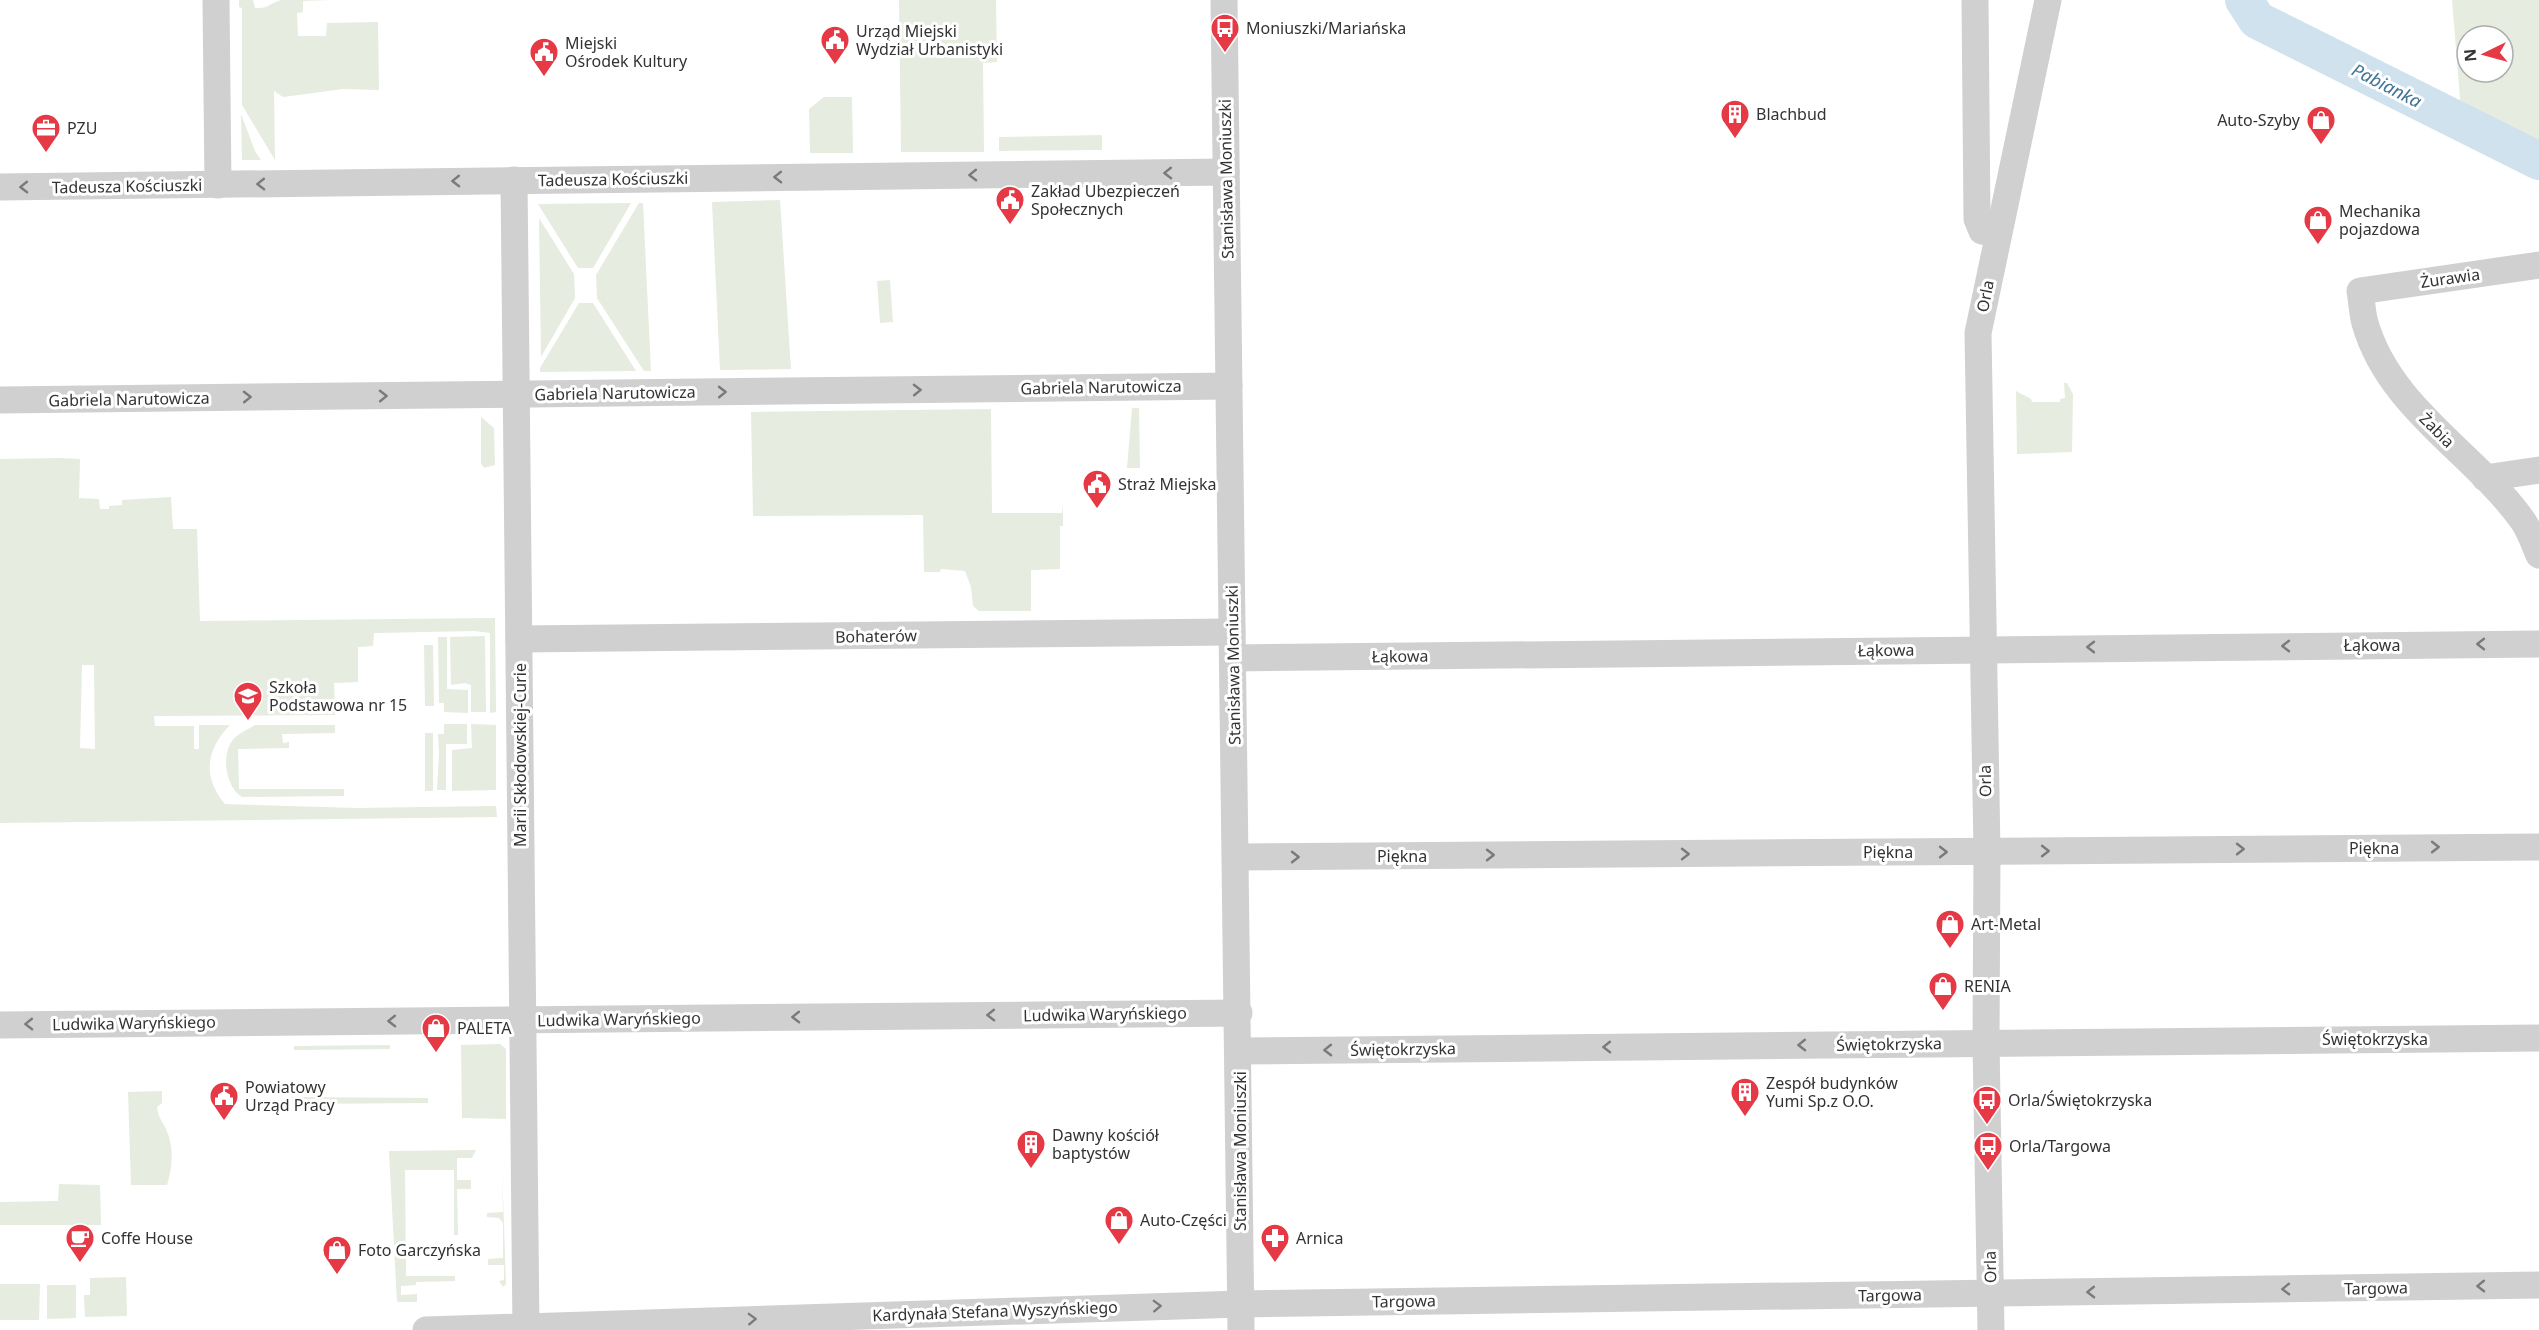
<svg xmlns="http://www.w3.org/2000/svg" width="2539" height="1330" font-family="'Noto Sans',sans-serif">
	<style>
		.green { fill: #e6ecdf; fill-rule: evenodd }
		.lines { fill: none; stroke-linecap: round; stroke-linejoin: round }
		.river { stroke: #cfe2ee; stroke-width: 38 }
		.minor { stroke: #d0d0d0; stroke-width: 27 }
		.oneway { stroke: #7a7a7a }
		.labels { text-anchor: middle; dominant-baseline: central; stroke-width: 6; stroke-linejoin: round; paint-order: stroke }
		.poi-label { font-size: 16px; fill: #333; stroke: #fff; text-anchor: start }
		.street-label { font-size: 16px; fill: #333; stroke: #fff }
		.water-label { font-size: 18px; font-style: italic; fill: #3f7597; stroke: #fff }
	</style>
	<rect width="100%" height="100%" fill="#fff"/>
	<g class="green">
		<path d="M 239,0 L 253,0 L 255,8 C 269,9 270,3 281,0 C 295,0 315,0 330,0 L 303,1 L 303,12 L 297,13 L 298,36 L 326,36 L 327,23 L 378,22 L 379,90 L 343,89 L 283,97 L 274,91 L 275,160 L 242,105 L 242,8 L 239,7 Z"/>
		<path d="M 899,0 L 996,0 L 997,62 L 983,63 L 984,152 L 901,152 Z"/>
		<path d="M 2452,0 L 2539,0 L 2539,150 L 2461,111 ZM 2467,36 L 2503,36 L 2503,72 L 2467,72 Z"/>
		<path d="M 824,97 L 852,97 L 853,153 L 810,153 L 809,109 Z"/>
		<path d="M 241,114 L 255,151 L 261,160 L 242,160 Z"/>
		<path d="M 1102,135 L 1102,150 L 999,151 L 999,137 Z"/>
		<path d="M 780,200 L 791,369 L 720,370 L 712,202 Z"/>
		<path d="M 631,203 L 593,268 L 578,268 L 538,204 Z"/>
		<path d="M 639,203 L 643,203 L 651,371 L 644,371 L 597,298 L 596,275 Z"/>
		<path d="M 539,218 L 574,274 L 575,298 L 541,357 Z"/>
		<path d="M 890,280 L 893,322 L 880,323 L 877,281 Z"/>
		<path d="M 579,303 L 593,303 L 636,371 L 540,372 L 540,368 Z"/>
		<path d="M 2064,383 L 2067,383 L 2073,394 L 2072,452 L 2017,454 L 2016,391 L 2031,399 L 2032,402 L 2060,402 L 2060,399 L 2065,398 Z"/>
		<path d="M 1132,408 L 1139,408 L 1140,468 L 1127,468 Z"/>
		<path d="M 991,409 L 992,513 L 1062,513 L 1063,504 L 1063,526 L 1060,526 L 1060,569 L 1031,570 L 1031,611 L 979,611 L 973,606 L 971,587 L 965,571 L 941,569 L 940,572 L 924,572 L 923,515 L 753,516 L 751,412 Z"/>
		<path d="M 481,417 L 494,428 L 495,465 L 484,468 L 481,463 Z"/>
		<path d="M 60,458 L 80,459 L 79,498 L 99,499 L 100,509 L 109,509 L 109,506 L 122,505 L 122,500 L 171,497 L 173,529 L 197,529 L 200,621 L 495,618 L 496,712 L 490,713 L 490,633 L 475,631 L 374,633 L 373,646 L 358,647 L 358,682 L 334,683 L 335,715 L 154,716 L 155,726 L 194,726 L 194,749 L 199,749 L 199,725 L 230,725 C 206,750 202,776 225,804 L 357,808 L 496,806 L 497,817 L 0,823 L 0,459 ZM 82,665 L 94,665 L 95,749 L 80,748 Z"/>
		<path d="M 485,636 L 486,712 L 471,712 L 471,685 L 465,683 L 451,685 L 450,637 Z"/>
		<path d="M 438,637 L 447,637 L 447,689 L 468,690 L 468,713 L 444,712 L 444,703 L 439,703 Z"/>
		<path d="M 424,645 L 433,645 L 434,706 L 425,706 Z"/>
		<path d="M 444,724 L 467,724 L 467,744 L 446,744 L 446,790 L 437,790 L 439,754 L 438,734 L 444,734 Z"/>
		<path d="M 471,724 L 496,725 L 496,790 L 452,791 L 452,750 L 472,748 Z"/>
		<path d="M 255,725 L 335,725 L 335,733 L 282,734 L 283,743 L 289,742 L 289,748 L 238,749 L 239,789 L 344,789 L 344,796 L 242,797 C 226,787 221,757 232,741 C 237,734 247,730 255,725 Z"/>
		<rect x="425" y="733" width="8" height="58"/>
		<path d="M 500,1044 L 506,1049 L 506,1119 L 462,1118 L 461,1045 Z"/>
		<path d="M 390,1045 L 390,1049 L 294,1050 L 294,1046 Z"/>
		<path d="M 162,1091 L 162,1103 L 157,1107 C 158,1117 162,1121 166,1129 C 174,1146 173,1167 167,1185 L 131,1185 L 128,1092 Z"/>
		<path d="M 292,1097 L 428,1098 L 428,1103 L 292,1104 Z"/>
		<path d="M 476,1150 L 472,1158 L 457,1158 L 457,1180 L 471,1180 L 471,1189 L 457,1189 L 458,1235 L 454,1235 L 454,1170 L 405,1170 L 406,1276 L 455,1276 L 455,1281 L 416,1282 L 416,1285 L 401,1286 L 401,1295 L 417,1294 L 417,1302 L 397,1302 L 389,1151 Z"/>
		<path d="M 502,1166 L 506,1284 L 503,1287 L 499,1281 L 504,1280 L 504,1265 L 488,1265 L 488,1259 L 503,1258 L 503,1223 L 499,1218 L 487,1217 L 487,1213 L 503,1212 Z"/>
		<path d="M 59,1184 L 100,1185 L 101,1225 L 0,1225 L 0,1202 L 58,1201 Z"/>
		<path d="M 126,1277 L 127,1316 L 85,1317 L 84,1295 L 90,1295 L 90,1278 Z"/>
		<path d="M 0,1284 L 40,1284 L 39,1320 L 0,1320 Z"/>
		<path d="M 47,1285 L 76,1285 L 76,1318 L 47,1319 Z"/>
	</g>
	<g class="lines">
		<path class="river" d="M 2244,0 L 2257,20 L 2539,161"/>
		<g class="minor">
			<path d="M 216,0 L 218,185"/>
			<path d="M 1224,0 L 1241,1330"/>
			<path d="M 1975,0 L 1977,219 L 1982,231 L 1998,235"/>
			<path d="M 514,180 L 526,1330"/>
			<path d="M 0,187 L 1226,172"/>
			<path d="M 2539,265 L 2360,291 C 2362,301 2362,313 2365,323 C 2389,408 2475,453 2523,521 C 2530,531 2534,544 2539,555"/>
			<path d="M 0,400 L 1229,386"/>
			<path d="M 2485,478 L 2539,470"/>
			<path d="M 519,639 L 1232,632"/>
			<path d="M 1233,658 L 2539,644"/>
			<path d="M 1237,857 L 2539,847"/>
			<path d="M 0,1025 L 1239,1013"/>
			<path d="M 1239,1051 L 2539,1038"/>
			<path d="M 426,1330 L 1241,1304 L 2539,1285"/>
			<path d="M 1991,1330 L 1986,1042 L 1987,851 L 1978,333 L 2048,0"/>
		</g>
	</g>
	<defs><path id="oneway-chevron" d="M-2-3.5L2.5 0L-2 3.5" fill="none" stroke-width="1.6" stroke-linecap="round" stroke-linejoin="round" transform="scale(1.5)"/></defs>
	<g class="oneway">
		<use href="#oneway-chevron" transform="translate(1168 173) rotate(179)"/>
		<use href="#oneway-chevron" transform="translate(973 175) rotate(179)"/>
		<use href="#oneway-chevron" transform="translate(778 177) rotate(179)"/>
		<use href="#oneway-chevron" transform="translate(456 181) rotate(179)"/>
		<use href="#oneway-chevron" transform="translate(261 184) rotate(179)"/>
		<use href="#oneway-chevron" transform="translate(24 187) rotate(179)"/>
		<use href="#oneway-chevron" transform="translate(917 390) rotate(-1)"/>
		<use href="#oneway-chevron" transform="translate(722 392) rotate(-1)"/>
		<use href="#oneway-chevron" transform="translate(383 396) rotate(-1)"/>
		<use href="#oneway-chevron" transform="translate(247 397) rotate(-1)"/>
		<use href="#oneway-chevron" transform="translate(2481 644) rotate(180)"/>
		<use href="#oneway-chevron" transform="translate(2286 646) rotate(180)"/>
		<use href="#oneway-chevron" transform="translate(2091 647) rotate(180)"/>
		<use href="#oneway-chevron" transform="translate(2435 847)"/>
		<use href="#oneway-chevron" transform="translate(2240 849)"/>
		<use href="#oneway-chevron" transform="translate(2045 851)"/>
		<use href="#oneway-chevron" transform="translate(1943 852)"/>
		<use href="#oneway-chevron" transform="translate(1685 854)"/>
		<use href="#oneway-chevron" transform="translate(1490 855)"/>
		<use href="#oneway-chevron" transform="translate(1295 857)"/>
		<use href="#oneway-chevron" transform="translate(991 1015) rotate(179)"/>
		<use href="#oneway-chevron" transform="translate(796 1017) rotate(179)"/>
		<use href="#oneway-chevron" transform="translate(392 1021) rotate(179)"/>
		<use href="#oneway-chevron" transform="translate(29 1024) rotate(179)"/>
		<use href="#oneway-chevron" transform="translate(1802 1045) rotate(179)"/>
		<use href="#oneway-chevron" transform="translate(1607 1047) rotate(179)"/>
		<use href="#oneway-chevron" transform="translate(1328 1050) rotate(179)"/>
		<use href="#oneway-chevron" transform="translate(2481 1286) rotate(179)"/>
		<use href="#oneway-chevron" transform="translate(2286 1289) rotate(179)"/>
		<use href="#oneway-chevron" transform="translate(2091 1292) rotate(179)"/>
		<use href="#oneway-chevron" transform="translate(1157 1306) rotate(-2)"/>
		<use href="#oneway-chevron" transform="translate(752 1319) rotate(-2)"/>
	</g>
	<defs>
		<g id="bus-pin" transform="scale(1.5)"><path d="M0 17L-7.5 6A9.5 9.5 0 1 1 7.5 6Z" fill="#e63946" stroke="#fff"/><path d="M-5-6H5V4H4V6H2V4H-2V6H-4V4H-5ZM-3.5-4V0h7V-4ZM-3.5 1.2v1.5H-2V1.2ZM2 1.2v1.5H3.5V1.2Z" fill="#fff"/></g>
		<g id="civic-pin" transform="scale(1.5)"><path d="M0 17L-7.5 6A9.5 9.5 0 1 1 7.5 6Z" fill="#e63946" stroke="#fff"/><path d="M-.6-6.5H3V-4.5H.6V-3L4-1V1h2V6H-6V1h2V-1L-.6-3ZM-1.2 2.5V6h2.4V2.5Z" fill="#fff"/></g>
		<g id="building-pin" transform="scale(1.5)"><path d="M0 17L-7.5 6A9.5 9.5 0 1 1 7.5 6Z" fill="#e63946" stroke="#fff"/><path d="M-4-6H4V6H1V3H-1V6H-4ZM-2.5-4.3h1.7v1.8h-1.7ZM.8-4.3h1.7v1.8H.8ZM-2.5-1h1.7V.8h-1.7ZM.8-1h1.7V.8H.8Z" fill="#fff"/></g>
		<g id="shop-pin" transform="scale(1.5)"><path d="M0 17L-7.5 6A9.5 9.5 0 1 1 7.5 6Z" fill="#e63946" stroke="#fff"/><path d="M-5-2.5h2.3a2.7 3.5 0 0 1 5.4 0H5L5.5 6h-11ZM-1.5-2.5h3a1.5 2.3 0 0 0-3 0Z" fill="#fff"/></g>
		<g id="office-pin" transform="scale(1.5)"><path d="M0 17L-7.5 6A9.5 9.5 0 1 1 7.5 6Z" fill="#e63946" stroke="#fff"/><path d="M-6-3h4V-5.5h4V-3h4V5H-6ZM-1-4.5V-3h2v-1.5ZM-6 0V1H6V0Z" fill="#fff"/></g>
		<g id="school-pin" transform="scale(1.5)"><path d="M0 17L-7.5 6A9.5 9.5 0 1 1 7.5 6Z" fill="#e63946" stroke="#fff"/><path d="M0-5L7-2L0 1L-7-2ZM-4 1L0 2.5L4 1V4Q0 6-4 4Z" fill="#fff"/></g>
		<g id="cafe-pin" transform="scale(1.5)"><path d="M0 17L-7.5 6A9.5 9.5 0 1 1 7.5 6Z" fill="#e63946" stroke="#fff"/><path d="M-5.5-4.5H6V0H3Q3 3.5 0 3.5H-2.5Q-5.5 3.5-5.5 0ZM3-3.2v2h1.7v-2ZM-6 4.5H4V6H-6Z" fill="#fff"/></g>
		<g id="pharmacy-pin" transform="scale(1.5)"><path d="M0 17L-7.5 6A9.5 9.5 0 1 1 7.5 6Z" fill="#e63946" stroke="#fff"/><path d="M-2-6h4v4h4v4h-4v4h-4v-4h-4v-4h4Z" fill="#fff"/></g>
	</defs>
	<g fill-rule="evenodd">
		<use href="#bus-pin" x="1225" y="28"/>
		<use href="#civic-pin" x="835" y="40"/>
		<use href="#civic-pin" x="544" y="52"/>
		<use href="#building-pin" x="1735" y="114"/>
		<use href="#shop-pin" x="2321" y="120"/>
		<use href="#office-pin" x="46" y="128"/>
		<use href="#civic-pin" x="1010" y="200"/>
		<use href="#shop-pin" x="2318" y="220"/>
		<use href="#civic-pin" x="1097" y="484"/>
		<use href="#school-pin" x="248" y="696"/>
		<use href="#shop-pin" x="1950" y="924"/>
		<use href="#shop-pin" x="1943" y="986"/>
		<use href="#shop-pin" x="436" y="1028"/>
		<use href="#building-pin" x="1745" y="1092"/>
		<use href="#civic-pin" x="224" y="1096"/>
		<use href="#bus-pin" x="1987" y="1100"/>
		<use href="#building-pin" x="1031" y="1144"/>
		<use href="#bus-pin" x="1988" y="1146"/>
		<use href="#shop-pin" x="1119" y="1220"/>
		<use href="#cafe-pin" x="80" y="1238"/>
		<use href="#pharmacy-pin" x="1275" y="1238"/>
		<use href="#shop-pin" x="337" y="1250"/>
	</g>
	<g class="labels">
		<g class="poi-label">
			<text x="1246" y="28">Moniuszki/Mariańska</text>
			<text x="856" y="31">Urząd Miejski<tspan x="856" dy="18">Wydział Urbanistyki</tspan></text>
			<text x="565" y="43">Miejski<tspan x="565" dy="18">Ośrodek Kultury</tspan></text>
			<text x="1756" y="114">Blachbud</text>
			<text x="2300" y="120" text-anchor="end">Auto-Szyby</text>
			<text x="67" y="128">PZU</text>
			<text x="1031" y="191">Zakład Ubezpieczeń<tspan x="1031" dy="18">Społecznych</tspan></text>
			<text x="2339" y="211">Mechanika<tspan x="2339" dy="18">pojazdowa</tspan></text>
			<text x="1118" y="484">Straż Miejska</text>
			<text x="269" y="687">Szkoła<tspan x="269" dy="18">Podstawowa nr 15</tspan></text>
			<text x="1971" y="924">Art-Metal</text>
			<text x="1964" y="986">RENIA</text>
			<text x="457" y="1028">PALETA</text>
			<text x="1766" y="1083">Zespół budynków<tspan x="1766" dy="18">Yumi Sp.z O.O.</tspan></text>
			<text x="245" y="1087">Powiatowy<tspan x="245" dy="18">Urząd Pracy</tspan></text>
			<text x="2008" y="1100">Orla/Świętokrzyska</text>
			<text x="1052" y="1135">Dawny kościół<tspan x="1052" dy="18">baptystów</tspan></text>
			<text x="2009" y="1146">Orla/Targowa</text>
			<text x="1140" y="1220">Auto-Części</text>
			<text x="101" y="1238">Coffe House</text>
			<text x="1296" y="1238">Arnica</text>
			<text x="358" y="1250">Foto Garczyńska</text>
		</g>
		<g class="street-label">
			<text transform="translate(613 179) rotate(-1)">Tadeusza Kościuszki</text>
			<text transform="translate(1226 179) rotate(-91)">Stanisława Moniuszki</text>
			<text transform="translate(127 186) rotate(-1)">Tadeusza Kościuszki</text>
			<text transform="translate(2450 278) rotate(-8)">Żurawia</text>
			<text transform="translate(1985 296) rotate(-79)">Orla</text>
			<text transform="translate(1101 387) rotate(-1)">Gabriela Narutowicza</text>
			<text transform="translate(615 393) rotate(-1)">Gabriela Narutowicza</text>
			<text transform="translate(129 399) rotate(-1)">Gabriela Narutowicza</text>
			<text transform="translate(2437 430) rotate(45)">Żabia</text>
			<text transform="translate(876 636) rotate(-1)">Bohaterów</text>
			<text x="2372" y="645">Łąkowa</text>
			<text transform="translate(1886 650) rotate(-1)">Łąkowa</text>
			<text transform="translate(1400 656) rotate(-1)">Łąkowa</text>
			<text transform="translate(1233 665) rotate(-91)">Stanisława Moniuszki</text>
			<text transform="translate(520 755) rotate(-90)">Marii Skłodowskiej-Curie</text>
			<text transform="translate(1985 781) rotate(-91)">Orla</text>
			<text x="2374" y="848">Piękna</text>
			<text x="1888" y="852">Piękna</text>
			<text x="1402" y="856">Piękna</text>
			<text transform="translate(1105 1014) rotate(-1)">Ludwika Waryńskiego</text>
			<text transform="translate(619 1019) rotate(-1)">Ludwika Waryńskiego</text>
			<text transform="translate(134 1023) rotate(-1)">Ludwika Waryńskiego</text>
			<text x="2375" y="1039">Świętokrzyska</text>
			<text transform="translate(1889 1044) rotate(-1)">Świętokrzyska</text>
			<text transform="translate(1403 1049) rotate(-1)">Świętokrzyska</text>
			<text transform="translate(1240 1151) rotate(-90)">Stanisława Moniuszki</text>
			<text transform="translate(1990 1267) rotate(-91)">Orla</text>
			<text transform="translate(2376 1288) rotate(-1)">Targowa</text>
			<text transform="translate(1890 1295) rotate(-1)">Targowa</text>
			<text transform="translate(1404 1301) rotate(-1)">Targowa</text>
			<text transform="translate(995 1311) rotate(-2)">Kardynała Stefana Wyszyńskiego</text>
		</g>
		<g class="water-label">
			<text transform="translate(2387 85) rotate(27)">Pabianka</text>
		</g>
	</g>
	<g transform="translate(2485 54) rotate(265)"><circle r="28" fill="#ffffff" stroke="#adadad" stroke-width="1.5"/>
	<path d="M0-4.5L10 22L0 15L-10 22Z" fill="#e63946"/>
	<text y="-9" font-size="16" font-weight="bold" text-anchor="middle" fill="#333333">N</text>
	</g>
</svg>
